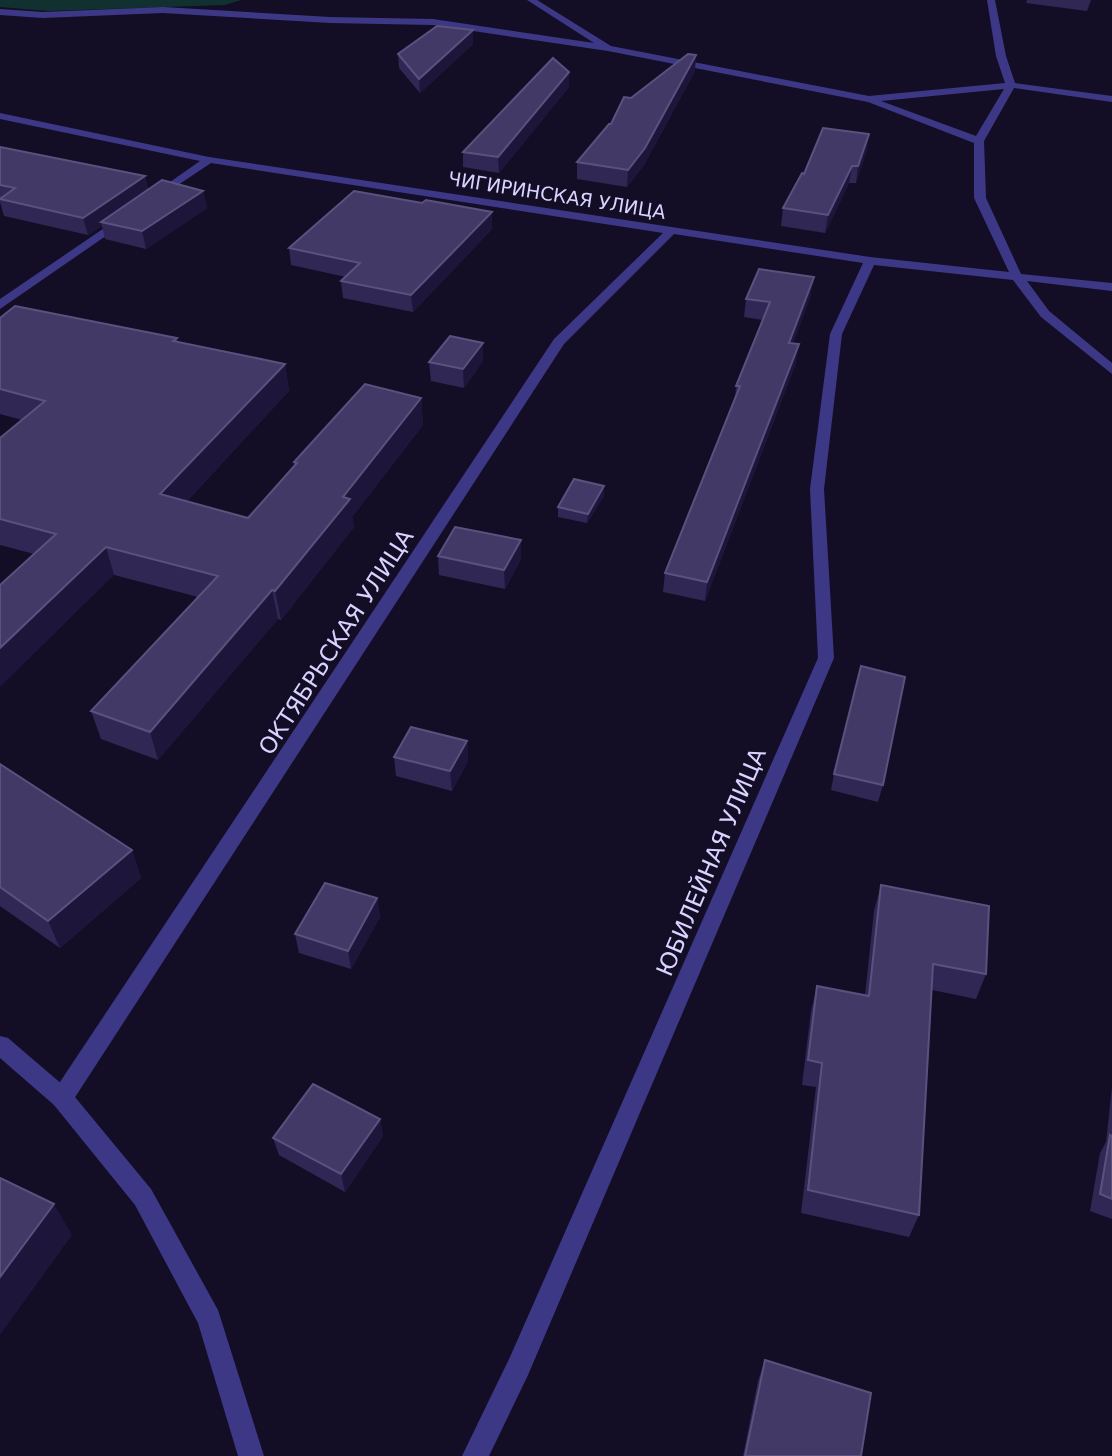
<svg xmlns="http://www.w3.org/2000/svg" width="1112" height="1456" font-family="'DejaVu Sans',sans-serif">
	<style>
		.green { fill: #113030 }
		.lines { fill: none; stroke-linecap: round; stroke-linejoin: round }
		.minor { fill: #3d3886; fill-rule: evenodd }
		.tertiary { fill: #3d3886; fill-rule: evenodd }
		.wall { fill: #312754 }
		.shaded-wall { fill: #1d153a }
		.building { fill: #433966; stroke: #5a527e; stroke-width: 2 }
		.labels { text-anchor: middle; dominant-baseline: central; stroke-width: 6; stroke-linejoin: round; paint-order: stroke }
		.far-street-label { font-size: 19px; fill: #d9d3ff; stroke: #130e26 }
		.street-label { font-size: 23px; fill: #d9d3ff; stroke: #130e26 }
	</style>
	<rect width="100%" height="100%" fill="#130e26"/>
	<path class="green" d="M 0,0 L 241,0 L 225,5 L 48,11 L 0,7 Z"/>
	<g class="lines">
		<g class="minor">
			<path d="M 527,0 L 537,0 L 611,46 L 869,96 L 1005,83 L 996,56 L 987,0 L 995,0 L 1006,56 L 1015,83 L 1112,96 L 1112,102 L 1014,88 L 984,141 L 986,198 L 1021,274 L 1112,283 L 1112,291 L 1027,281 L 1049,311 L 1112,363 L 1112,374 L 1041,317 L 1013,280 L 874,265 L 842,334 L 824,489 L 834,658 L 528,1375 L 489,1456 L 462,1456 L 510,1357 L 818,658 L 810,489 L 830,334 L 863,263 L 674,234 L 564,344 L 70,1105 L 62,1108 L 54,1105 L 51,1098 L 54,1091 L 554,339 L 663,233 L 211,163 L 157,199 L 151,196 L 153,194 L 200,161 L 0,119 L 0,113 L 209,157 L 870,257 L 1009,272 L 974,198 L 974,143 L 868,102 L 608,51 L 433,25 L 330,23 L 163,13 L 43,18 L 0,15 L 0,9 L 43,12 L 163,7 L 330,17 L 433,19 L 594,43 ZM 1004,89 L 976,136 L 881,101 Z"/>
			<path d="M 119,218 L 129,220 L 0,309 L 0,299 Z"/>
		</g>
		<path class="tertiary" d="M 0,1036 L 8,1038 L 70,1091 L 151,1189 L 218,1310 L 264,1456 L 238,1456 L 198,1323 L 135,1205 L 54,1105 L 0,1058 Z"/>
	</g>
	<g class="wall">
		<path d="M 1027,0 L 1091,0 L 1087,11 L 1026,3 Z"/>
		<path d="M 473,30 L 473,44 L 420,93 L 399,68 L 398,54 Z"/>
		<path d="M 695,71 L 644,165 L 627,187 L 577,179 L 577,162 L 611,124 L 631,98 Z"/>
		<path d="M 569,87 L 499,173 L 463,167 L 463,152 Z"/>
		<path d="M 0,147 L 145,176 L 148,190 L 203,191 L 207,208 L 146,249 L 105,239 L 102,226 L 88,235 L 4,216 L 0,202 Z"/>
		<path d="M 867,150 L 856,183 L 849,183 L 825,233 L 781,226 L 783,208 Z"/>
		<path d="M 492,229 L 413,312 L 343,298 L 341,281 L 346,277 L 291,265 L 289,248 Z"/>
		<path d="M 811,295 L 793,343 L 796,363 L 705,601 L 663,592 L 665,573 L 735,399 L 736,386 L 763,320 L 744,317 L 746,299 Z"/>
		<path d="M 0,318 L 177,338 L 178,342 L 285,364 L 289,391 L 187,501 L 248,518 L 294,466 L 294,462 L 421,398 L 423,425 L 352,517 L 354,527 L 281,620 L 278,619 L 158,760 L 101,739 L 91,711 L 198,597 L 0,545 L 0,438 L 22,420 L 0,414 Z"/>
		<path d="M 483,343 L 483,361 L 464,388 L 431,381 L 429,362 Z"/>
		<path d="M 604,496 L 587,523 L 558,517 L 558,507 Z"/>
		<path d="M 521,540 L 521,559 L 505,589 L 439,575 L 438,556 Z"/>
		<path d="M 467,741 L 468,761 L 452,791 L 396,776 L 394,757 Z"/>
		<path d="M 0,764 L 132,850 L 141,878 L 60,948 L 0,906 Z"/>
		<path d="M 834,774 L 883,785 L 878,802 L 831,790 Z"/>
		<path d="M 881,885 L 986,974 L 976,999 L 932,990 L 919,1215 L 909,1237 L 801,1213 L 816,1087 L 802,1085 L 811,1011 L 817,986 L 865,995 L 874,911 Z"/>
		<path d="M 377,898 L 380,917 L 351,969 L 299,953 L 295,934 Z"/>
		<path d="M 1112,1087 L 1112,1219 L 1090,1211 L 1100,1153 L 1106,1142 Z"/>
		<path d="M 380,1119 L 383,1136 L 345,1192 L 279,1155 L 273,1138 Z"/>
		<path d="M 765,1360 L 861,1456 L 743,1456 L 758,1381 Z"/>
	</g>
	<g class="shaded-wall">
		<path d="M 473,30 L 473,44 L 420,93 L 419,79 Z"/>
		<path d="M 696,55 L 695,71 L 644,165 L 627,187 L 628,170 Z"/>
		<path d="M 569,72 L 569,87 L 499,173 L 498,157 Z"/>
		<path d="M 869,134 L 867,150 L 856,183 L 858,166 Z"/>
		<path d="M 852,166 L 849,183 L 825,233 L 828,215 Z"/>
		<path d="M 145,176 L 148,193 L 101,222 L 102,226 L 88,235 L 83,218 Z"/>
		<path d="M 203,191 L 207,208 L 146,249 L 142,231 Z"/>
		<path d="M 492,212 L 492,229 L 413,312 L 411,295 Z"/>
		<path d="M 814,277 L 811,295 L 787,361 L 789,343 Z"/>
		<path d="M 483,343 L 483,361 L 464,388 L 463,369 Z"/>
		<path d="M 799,344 L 796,363 L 705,601 L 707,582 Z"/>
		<path d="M 285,364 L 289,391 L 167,522 L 160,494 Z"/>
		<path d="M 421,398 L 423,425 L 352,517 L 354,527 L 281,620 L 275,591 L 343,497 Z"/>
		<path d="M 604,486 L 604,496 L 587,523 L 588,514 Z"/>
		<path d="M 521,540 L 521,559 L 505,589 L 504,570 Z"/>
		<path d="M 106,547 L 114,575 L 0,687 L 0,648 Z"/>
		<path d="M 272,590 L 278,619 L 158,760 L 150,732 Z"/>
		<path d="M 467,741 L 468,761 L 452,791 L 450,771 Z"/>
		<path d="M 132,850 L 141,878 L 60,948 L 48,921 Z"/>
		<path d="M 377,898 L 380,917 L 351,969 L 348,951 Z"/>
		<path d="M 380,1119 L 383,1136 L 345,1192 L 341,1174 Z"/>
		<path d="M 54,1204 L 72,1235 L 0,1335 L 0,1277 Z"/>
	</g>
	<g class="building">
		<path d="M 437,26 L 473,30 L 419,79 L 398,54 Z"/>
		<path d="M 688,54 L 696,55 L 645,148 L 628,170 L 577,162 L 609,124 L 611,124 L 624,97 L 631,98 Z"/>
		<path d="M 553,58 L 569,72 L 498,157 L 463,152 Z"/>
		<path d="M 823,128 L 869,134 L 858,166 L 852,166 L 828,215 L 783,208 L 802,173 L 804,174 Z"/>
		<path d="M 0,147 L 145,176 L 83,218 L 0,199 L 15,188 L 0,185 Z"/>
		<path d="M 162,180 L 203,191 L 142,231 L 101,222 Z"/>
		<path d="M 354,191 L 422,203 L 426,200 L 492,212 L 411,295 L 341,281 L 360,263 L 289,248 Z"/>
		<path d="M 759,269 L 814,277 L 789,343 L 799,344 L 707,582 L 665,573 L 740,386 L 736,386 L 770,302 L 746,299 Z"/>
		<path d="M 15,306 L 177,338 L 173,341 L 285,364 L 160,494 L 248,518 L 297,463 L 294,462 L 365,384 L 421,398 L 343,497 L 350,499 L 275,591 L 272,590 L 150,732 L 91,711 L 218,576 L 106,547 L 0,648 L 0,585 L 56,534 L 0,519 L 0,438 L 45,401 L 0,389 L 0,318 Z"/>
		<path d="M 450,336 L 483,343 L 463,369 L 429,362 Z"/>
		<path d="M 574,479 L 604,486 L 588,514 L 558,507 Z"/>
		<path d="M 455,527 L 521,540 L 504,570 L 438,556 Z"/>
		<path d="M 861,666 L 905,677 L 883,785 L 834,774 Z"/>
		<path d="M 411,727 L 467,741 L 450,771 L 394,757 Z"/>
		<path d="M 0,764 L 132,850 L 48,921 L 0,887 Z"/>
		<path d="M 325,883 L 377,898 L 348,951 L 295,934 Z"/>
		<path d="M 881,885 L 989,906 L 986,974 L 933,964 L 919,1215 L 808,1190 L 822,1063 L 808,1060 L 817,986 L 869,996 Z"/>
		<path d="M 313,1084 L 380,1119 L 341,1174 L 273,1138 Z"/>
		<path d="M 1110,1135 L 1112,1136 L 1112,1199 L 1100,1194 Z"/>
		<path d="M 0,1178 L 54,1204 L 0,1277 Z"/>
		<path d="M 765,1360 L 871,1393 L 861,1456 L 745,1456 Z"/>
	</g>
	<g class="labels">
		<g class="far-street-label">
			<text transform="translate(557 195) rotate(9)">ЧИГИРИНСКАЯ УЛИЦА</text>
		</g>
		<g class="street-label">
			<text transform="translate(336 642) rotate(-57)">ОКТЯБРЬСКАЯ УЛИЦА</text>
			<text transform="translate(711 862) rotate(-67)">ЮБИЛЕЙНАЯ УЛИЦА</text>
		</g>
	</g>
</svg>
